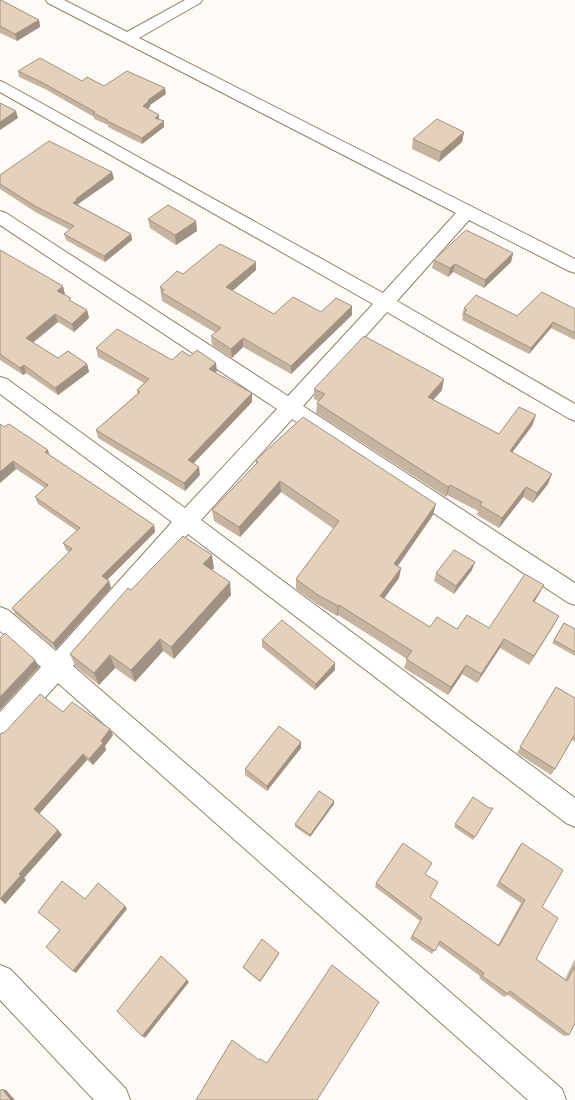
<svg xmlns="http://www.w3.org/2000/svg" width="575" height="1100" font-family="Spectral,serif">
	<style>
		.lines { fill: none; stroke-linecap: round; stroke-linejoin: round }
		.minor-casing { stroke: #93806b; stroke-width: 2 }
		.minor { fill: #fff; fill-rule: evenodd }
		.wall { fill: #c5b4a0 }
		.shaded-wall { fill: #a09282 }
		.building { fill: #e5d1ba; stroke: #a09282 }
	</style>
	<rect width="100%" height="100%" fill="#fefaf5"/>
	<g class="lines">
		<g class="minor-casing">
			<g id="minor">
				<path d="M 46,0 L 64,0 L 127,32 L 185,0 L 202,0 L 200,3 L 139,38 L 575,259 L 575,273 L 569,271 L 469,220 L 397,301 L 575,404 L 575,421 L 568,418 L 387,312 L 303,406 L 575,583 L 575,605 L 567,602 L 292,419 L 201,520 L 575,798 L 575,827 L 566,823 L 188,534 L 73,666 L 562,1089 L 566,1100 L 528,1100 L 58,683 L 9,738 L 0,742 L 0,712 L 41,667 L 0,631 L 0,607 L 8,610 L 56,651 L 172,522 L 0,394 L 0,377 L 7,379 L 185,508 L 277,409 L 0,225 L 0,211 L 6,213 L 288,396 L 373,304 L 0,92 L 0,81 L 5,83 L 383,293 L 456,213 L 48,3 Z"/>
				<path d="M 0,965 L 10,969 L 126,1089 L 130,1100 L 94,1100 L 0,1000 Z"/>
			</g>
		</g>
		<use href="#minor" class="minor"/>
	</g>
	<g class="wall">
		<path d="M 0,0 L 39,20 L 40,27 L 17,41 L 0,33 Z"/>
		<path d="M 18,71 L 82,81 L 104,86 L 166,94 L 150,105 L 150,107 L 148,109 L 159,119 L 164,121 L 164,127 L 142,144 L 108,127 L 108,125 L 94,119 L 94,117 L 45,89 L 19,77 Z"/>
		<path d="M 464,132 L 462,142 L 439,162 L 412,149 L 413,139 Z"/>
		<path d="M 112,172 L 114,179 L 78,204 L 78,205 L 131,234 L 132,240 L 105,262 L 66,240 L 64,234 L 70,230 L 37,213 L 0,189 L 0,175 Z"/>
		<path d="M 148,219 L 196,221 L 197,231 L 176,245 L 150,228 Z"/>
		<path d="M 0,250 L 65,294 L 65,295 L 72,302 L 87,310 L 89,318 L 74,332 L 58,322 L 33,343 L 58,358 L 87,364 L 89,372 L 58,395 L 26,373 L 23,375 L 0,360 Z"/>
		<path d="M 513,253 L 511,262 L 484,288 L 453,272 L 448,277 L 432,268 L 434,260 Z"/>
		<path d="M 256,270 L 232,291 L 274,314 L 321,312 L 352,315 L 291,374 L 243,347 L 232,358 L 212,345 L 211,336 L 216,333 L 162,301 L 160,287 L 183,274 Z"/>
		<path d="M 464,308 L 517,316 L 575,309 L 575,340 L 551,328 L 529,354 L 462,320 L 463,316 L 462,315 Z"/>
		<path d="M 96,348 L 172,360 L 217,371 L 215,373 L 252,402 L 193,464 L 200,475 L 185,491 L 98,438 L 96,430 L 137,394 L 137,390 L 144,383 L 98,357 Z"/>
		<path d="M 314,389 L 442,390 L 433,400 L 499,434 L 536,415 L 532,426 L 512,452 L 548,484 L 533,503 L 523,497 L 499,528 L 477,515 L 478,511 L 447,495 L 446,497 L 316,413 L 317,403 L 318,401 L 314,399 Z"/>
		<path d="M 0,424 L 50,455 L 154,525 L 155,532 L 107,580 L 109,581 L 111,588 L 56,649 L 15,614 L 12,608 L 69,552 L 66,550 L 63,543 L 77,531 L 38,504 L 35,497 L 45,488 L 16,469 L 0,483 Z"/>
		<path d="M 256,460 L 433,515 L 398,566 L 401,568 L 399,578 L 384,599 L 430,627 L 457,629 L 489,628 L 544,585 L 539,594 L 534,602 L 559,616 L 554,625 L 529,665 L 500,648 L 477,683 L 462,674 L 448,695 L 404,668 L 407,659 L 338,615 L 337,616 L 317,604 L 296,589 L 296,579 L 334,529 L 281,492 L 240,537 L 214,521 L 212,510 L 256,464 Z"/>
		<path d="M 214,568 L 212,570 L 231,595 L 174,659 L 163,651 L 135,682 L 115,668 L 99,685 L 75,666 L 70,654 L 131,590 Z"/>
		<path d="M 472,570 L 454,594 L 434,581 L 436,573 Z"/>
		<path d="M 564,623 L 575,629 L 575,656 L 552,643 Z"/>
		<path d="M 262,640 L 335,663 L 335,670 L 315,690 L 262,647 Z"/>
		<path d="M 556,687 L 575,698 L 575,742 L 572,740 L 555,769 L 551,775 L 517,753 Z"/>
		<path d="M 63,712 L 110,729 L 113,735 L 105,746 L 106,750 L 93,765 L 87,760 L 39,814 L 58,830 L 62,835 L 24,878 L 26,880 L 5,904 Z"/>
		<path d="M 301,742 L 301,748 L 267,791 L 245,775 L 245,769 Z"/>
		<path d="M 473,797 L 489,808 L 493,808 L 473,840 L 454,827 Z"/>
		<path d="M 334,804 L 310,837 L 295,827 L 295,824 Z"/>
		<path d="M 522,843 L 542,907 L 536,959 L 565,979 L 575,959 L 575,1023 L 569,1035 L 564,1036 L 508,995 L 504,997 L 479,978 L 480,976 L 438,945 L 432,954 L 410,939 L 420,921 L 375,887 L 376,883 L 425,874 L 430,897 L 498,945 L 521,903 L 496,886 L 518,848 Z"/>
		<path d="M 279,953 L 279,954 L 260,982 L 243,968 L 243,967 Z"/>
	</g>
	<g class="shaded-wall">
		<path d="M 39,20 L 40,27 L 17,41 L 15,34 Z"/>
		<path d="M 165,88 L 166,94 L 150,105 L 150,107 L 143,112 L 143,106 L 148,100 Z"/>
		<path d="M 16,111 L 18,118 L 0,130 L 0,122 Z"/>
		<path d="M 159,115 L 159,121 L 155,118 Z"/>
		<path d="M 164,121 L 164,127 L 142,144 L 142,138 Z"/>
		<path d="M 464,132 L 462,142 L 439,162 L 441,152 Z"/>
		<path d="M 112,172 L 114,179 L 78,204 L 79,206 L 73,203 L 76,199 Z"/>
		<path d="M 196,221 L 197,231 L 176,245 L 175,235 Z"/>
		<path d="M 131,234 L 132,240 L 105,262 L 104,256 Z"/>
		<path d="M 513,253 L 511,262 L 484,288 L 485,280 Z"/>
		<path d="M 256,262 L 256,270 L 227,296 L 226,287 Z"/>
		<path d="M 455,264 L 453,272 L 448,277 L 450,268 Z"/>
		<path d="M 63,286 L 65,294 L 59,299 L 57,291 Z"/>
		<path d="M 352,306 L 352,315 L 291,374 L 291,366 Z"/>
		<path d="M 87,310 L 89,318 L 74,332 L 72,324 Z"/>
		<path d="M 55,314 L 58,322 L 28,346 L 26,338 Z"/>
		<path d="M 553,322 L 551,328 L 529,354 L 531,348 Z"/>
		<path d="M 243,338 L 243,347 L 232,358 L 231,349 Z"/>
		<path d="M 216,363 L 217,371 L 210,377 L 209,369 Z"/>
		<path d="M 87,364 L 89,372 L 58,395 L 55,388 Z"/>
		<path d="M 24,365 L 26,373 L 23,375 L 20,368 Z"/>
		<path d="M 444,379 L 442,390 L 426,408 L 428,397 Z"/>
		<path d="M 252,393 L 252,402 L 189,468 L 188,460 Z"/>
		<path d="M 536,415 L 532,426 L 506,461 L 510,451 Z"/>
		<path d="M 48,450 L 50,458 L 45,452 Z"/>
		<path d="M 13,461 L 16,469 L 0,483 L 0,472 Z"/>
		<path d="M 199,467 L 200,475 L 185,491 L 184,483 Z"/>
		<path d="M 552,474 L 548,484 L 533,503 L 537,493 Z"/>
		<path d="M 280,481 L 281,492 L 240,537 L 239,527 Z"/>
		<path d="M 450,485 L 447,495 L 446,497 L 448,487 Z"/>
		<path d="M 526,487 L 523,497 L 499,528 L 502,518 Z"/>
		<path d="M 436,504 L 433,515 L 392,574 L 394,564 Z"/>
		<path d="M 154,525 L 155,532 L 104,583 L 102,576 Z"/>
		<path d="M 212,555 L 214,568 L 205,578 L 203,564 Z"/>
		<path d="M 475,562 L 472,570 L 454,594 L 456,586 Z"/>
		<path d="M 401,568 L 399,578 L 378,606 L 380,596 Z"/>
		<path d="M 109,581 L 111,588 L 56,649 L 53,643 Z"/>
		<path d="M 230,582 L 231,595 L 174,659 L 171,647 Z"/>
		<path d="M 544,585 L 539,594 L 529,611 L 533,601 Z"/>
		<path d="M 339,605 L 338,615 L 337,616 L 338,606 Z"/>
		<path d="M 559,616 L 554,625 L 529,665 L 534,656 Z"/>
		<path d="M 160,639 L 163,651 L 135,682 L 131,670 Z"/>
		<path d="M 504,639 L 500,648 L 477,683 L 481,674 Z"/>
		<path d="M 110,655 L 115,668 L 99,685 L 94,673 Z"/>
		<path d="M 35,660 L 39,667 L 0,710 L 0,697 Z"/>
		<path d="M 335,663 L 335,670 L 315,690 L 316,684 Z"/>
		<path d="M 466,665 L 462,674 L 448,695 L 451,687 Z"/>
		<path d="M 110,729 L 113,735 L 105,746 L 106,750 L 93,765 L 89,759 L 101,741 Z"/>
		<path d="M 301,742 L 301,748 L 267,791 L 267,786 Z"/>
		<path d="M 83,754 L 87,760 L 38,815 L 34,809 Z"/>
		<path d="M 334,801 L 334,804 L 310,837 L 310,835 Z"/>
		<path d="M 58,830 L 62,835 L 24,878 L 26,880 L 5,904 L 0,899 L 19,874 Z"/>
		<path d="M 125,906 L 127,909 L 76,973 L 73,971 Z"/>
		<path d="M 279,953 L 279,954 L 260,982 L 260,981 Z"/>
		<path d="M 187,980 L 189,982 L 145,1038 L 142,1036 Z"/>
		<path d="M 2,1089 L 6,1090 L 15,1100 L 11,1100 Z"/>
	</g>
	<g class="building">
		<path d="M 0,0 L 1,0 L 39,20 L 15,34 L 0,26 Z"/>
		<path d="M 40,58 L 82,81 L 87,77 L 104,86 L 127,71 L 165,88 L 148,100 L 149,101 L 143,106 L 159,115 L 155,118 L 164,121 L 142,138 L 107,121 L 108,120 L 93,113 L 95,112 L 43,83 L 18,71 Z"/>
		<path d="M 0,103 L 16,111 L 0,122 Z"/>
		<path d="M 437,119 L 464,132 L 441,152 L 413,139 Z"/>
		<path d="M 49,141 L 112,172 L 76,199 L 77,200 L 73,203 L 131,234 L 104,256 L 64,234 L 74,226 L 35,206 L 0,184 L 0,175 Z"/>
		<path d="M 168,205 L 196,221 L 175,235 L 148,219 Z"/>
		<path d="M 466,230 L 513,253 L 485,280 L 455,264 L 450,268 L 434,260 Z"/>
		<path d="M 220,244 L 256,262 L 226,287 L 274,314 L 293,297 L 321,312 L 336,298 L 352,306 L 291,366 L 243,338 L 231,349 L 211,336 L 221,328 L 161,292 L 164,290 L 160,287 L 177,271 L 183,274 Z"/>
		<path d="M 0,250 L 63,286 L 57,291 L 71,298 L 69,300 L 87,310 L 72,324 L 55,314 L 26,338 L 58,358 L 68,351 L 87,364 L 55,388 L 24,365 L 20,368 L 0,354 Z"/>
		<path d="M 542,292 L 575,309 L 575,333 L 553,322 L 531,348 L 464,313 L 467,310 L 464,308 L 476,295 L 517,316 Z"/>
		<path d="M 117,329 L 172,360 L 182,351 L 190,356 L 197,350 L 216,363 L 209,369 L 252,393 L 188,460 L 199,467 L 184,483 L 96,430 L 140,392 L 137,390 L 149,379 L 96,348 Z"/>
		<path d="M 364,336 L 444,379 L 428,397 L 499,434 L 519,407 L 536,415 L 510,451 L 552,474 L 537,493 L 526,487 L 502,518 L 480,505 L 482,502 L 450,485 L 448,487 L 317,403 L 325,394 L 314,389 Z"/>
		<path d="M 303,417 L 436,504 L 394,564 L 401,568 L 380,596 L 430,627 L 437,617 L 457,629 L 467,615 L 489,628 L 525,574 L 544,585 L 533,601 L 559,616 L 534,656 L 504,639 L 481,674 L 466,665 L 451,687 L 406,659 L 412,651 L 339,605 L 338,606 L 318,595 L 296,579 L 339,521 L 280,481 L 239,527 L 212,510 L 258,462 L 256,460 Z"/>
		<path d="M 0,424 L 4,427 L 9,424 L 48,450 L 45,452 L 154,525 L 102,576 L 109,581 L 53,643 L 12,608 L 72,549 L 63,543 L 80,528 L 35,497 L 48,485 L 13,461 L 0,472 Z"/>
		<path d="M 183,536 L 212,555 L 203,564 L 230,582 L 171,647 L 160,639 L 131,670 L 110,655 L 94,673 L 70,654 L 128,588 L 131,590 Z"/>
		<path d="M 454,550 L 475,562 L 456,586 L 436,573 Z"/>
		<path d="M 282,620 L 335,663 L 316,684 L 262,640 Z"/>
		<path d="M 564,623 L 575,629 L 575,652 L 554,640 Z"/>
		<path d="M 5,633 L 35,660 L 0,697 L 0,638 Z"/>
		<path d="M 556,687 L 575,698 L 575,734 L 555,769 L 520,747 Z"/>
		<path d="M 40,694 L 63,712 L 72,702 L 110,729 L 101,741 L 103,743 L 89,759 L 83,754 L 34,809 L 58,830 L 19,874 L 21,875 L 0,899 L 0,734 L 5,732 Z"/>
		<path d="M 279,726 L 301,742 L 267,786 L 245,769 Z"/>
		<path d="M 319,791 L 334,801 L 310,835 L 295,824 Z"/>
		<path d="M 473,797 L 489,808 L 493,808 L 475,837 L 455,824 Z"/>
		<path d="M 403,843 L 432,863 L 425,874 L 438,882 L 430,897 L 499,946 L 525,900 L 499,882 L 522,843 L 563,870 L 542,907 L 558,918 L 536,959 L 567,981 L 575,966 L 575,1023 L 569,1035 L 510,991 L 508,994 L 482,976 L 484,973 L 440,941 L 435,951 L 412,936 L 422,918 L 376,883 Z"/>
		<path d="M 62,881 L 85,899 L 98,883 L 125,906 L 73,971 L 46,947 L 60,930 L 38,912 Z"/>
		<path d="M 262,939 L 279,953 L 260,981 L 243,967 Z"/>
		<path d="M 161,956 L 187,980 L 142,1036 L 117,1011 Z"/>
		<path d="M 332,965 L 379,1002 L 317,1100 L 196,1100 L 232,1040 L 259,1060 L 260,1059 L 267,1063 Z"/>
		<path d="M 2,1089 L 11,1100 L 0,1100 L 0,1091 Z"/>
	</g>
</svg>
